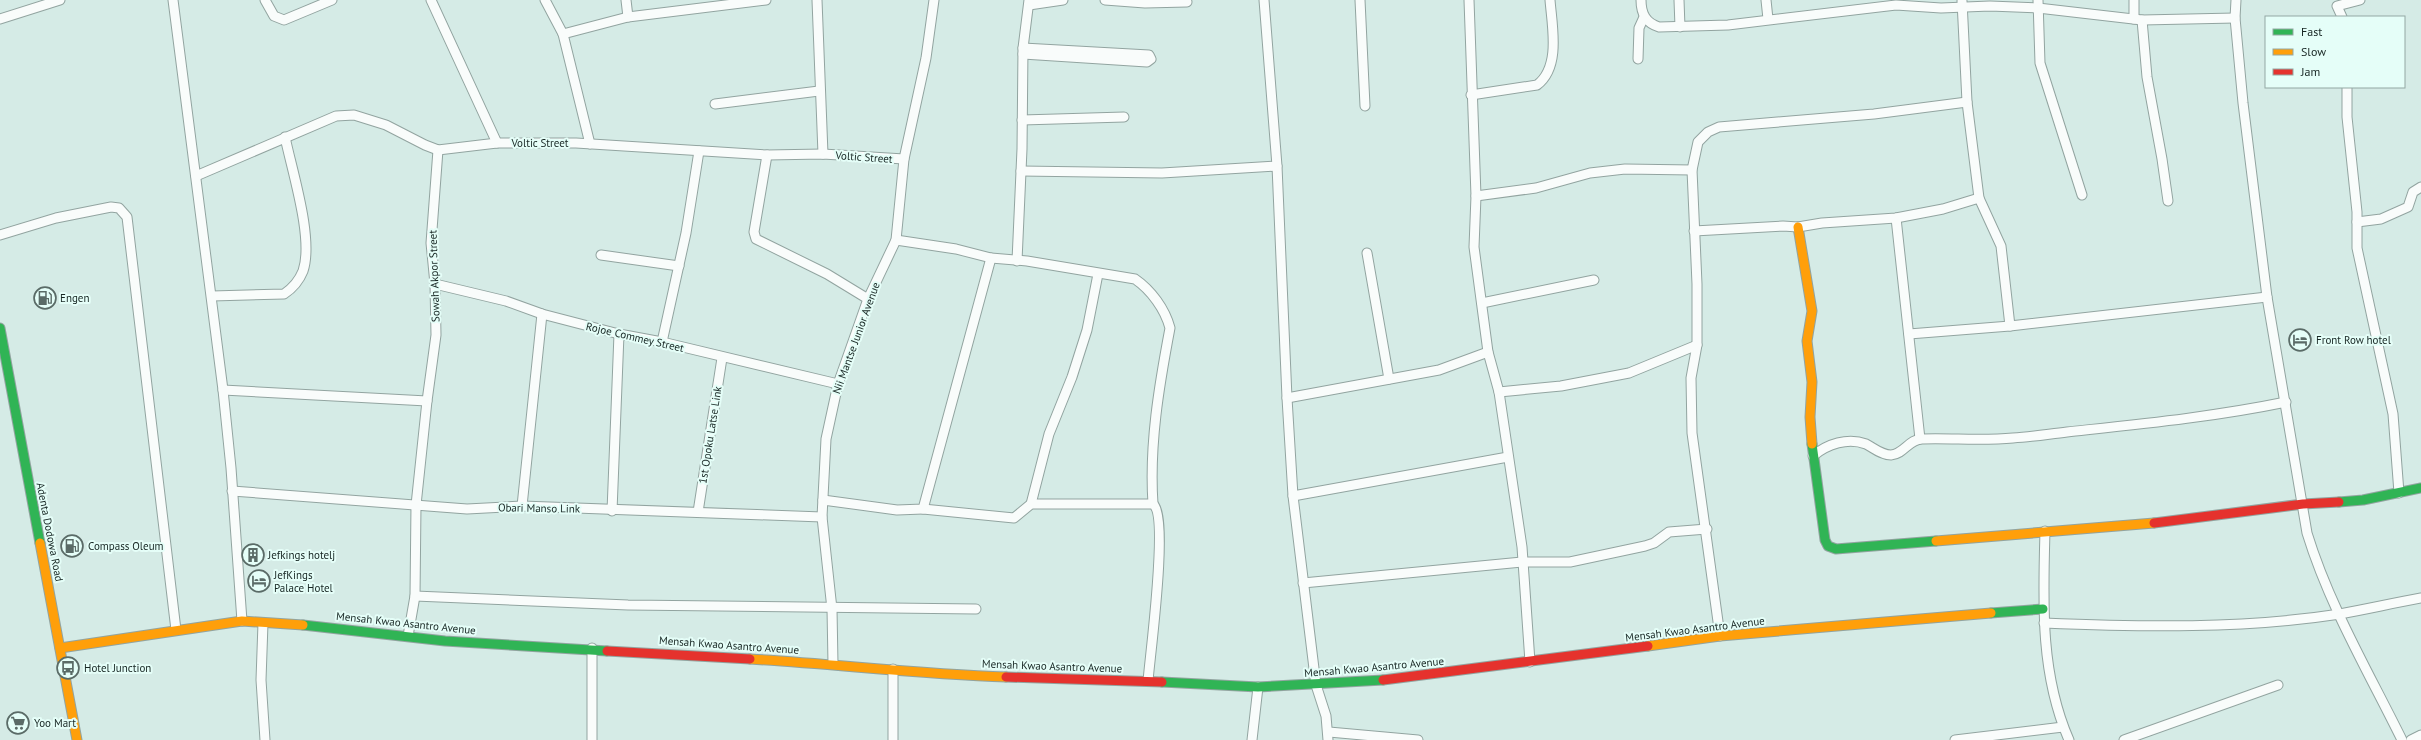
<svg xmlns="http://www.w3.org/2000/svg" width="2421" height="740" font-family="'PT Sans',sans-serif">
	<style>
		.lines { fill: none; stroke-linecap: round; stroke-linejoin: round }
		.street-casing { stroke: #92a4a0; stroke-width: 11 }
		.fast-casing { stroke: #92a4a0; stroke-width: 11 }
		.slow-casing { stroke: #92a4a0; stroke-width: 11 }
		.jam-casing { stroke: #92a4a0; stroke-width: 11 }
		.street { stroke: #f9fcfb; stroke-width: 9 }
		.fast { stroke: #30b455; stroke-width: 9 }
		.slow { stroke: #ff9f0a; stroke-width: 9 }
		.jam { stroke: #e5322d; stroke-width: 9 }
		.labels { text-anchor: middle; dominant-baseline: central; stroke-width: 4; stroke-linejoin: round; paint-order: stroke }
		.street-label { font-size: 11px; fill: #172623; stroke: #e5fef8 }
		.poi-label { font-size: 11px; fill: #172623; stroke: #e5fef8; text-anchor: start }
	</style>
	<rect width="100%" height="100%" fill="#d5ebe6"/>
	<g class="lines">
		<g class="street-casing">
			<g id="street">
				<path d="M 173,0 L 223,390 L 231,468 L 242,621"/>
				<path d="M 265,0 L 274,16 L 284,20 L 332,0"/>
				<path d="M 431,0 L 497,143"/>
				<path d="M 545,0 L 563,34"/>
				<path d="M 626,0 L 628,17"/>
				<path d="M 817,0 L 823,154"/>
				<path d="M 1105,0 L 1145,3 L 1187,2"/>
				<path d="M 1264,0 L 1277,166 L 1287,398 L 1293,496 L 1316,685 L 1326,716 L 1328,740"/>
				<path d="M 1360,0 L 1365,106"/>
				<path d="M 1469,0 L 1476,196 L 1474,247 L 1488,352 L 1499,392 L 1522,547 L 1530,662"/>
				<path d="M 1641,0 C 1641,14 1646,23 1659,27 L 1728,25 L 1896,5 L 1941,8 L 1990,6 L 2038,8 L 2142,20 L 2235,18"/>
				<path d="M 1679,0 L 1680,27"/>
				<path d="M 1766,0 L 1768,19"/>
				<path d="M 2038,0 L 2040,63 L 2082,195"/>
				<path d="M 2134,0 L 2134,19"/>
				<path d="M 2236,0 L 2235,18 L 2243,103 L 2267,297 L 2307,533 C 2329,605 2369,673 2402,740"/>
				<path d="M 1962,1 L 1967,102 L 1979,198 L 2001,246 L 2010,326"/>
				<path d="M 1029,5 L 1063,0"/>
				<path d="M 2342,17 L 2337,6 L 2360,0"/>
				<path d="M 0,19 L 60,0"/>
				<path d="M 2142,20 L 2147,77 L 2162,159 L 2168,201"/>
				<path d="M 1023,54 L 1147,62 L 1151,59 L 1149,55 L 1023,48"/>
				<path d="M 1638,59 L 1639,28 L 1644,17"/>
				<path d="M 2347,87 L 2347,117 L 2357,212 L 2357,248 L 2393,414 L 2399,493"/>
				<path d="M 1471,95 L 1537,85 C 1561,67 1552,26 1550,0"/>
				<path d="M 715,104 L 819,91"/>
				<path d="M 1022,120 L 1124,117"/>
				<path d="M 590,144 L 563,34 L 628,17 L 766,0"/>
				<path d="M 767,155 L 754,232 L 756,239 L 827,274 L 868,299"/>
				<path d="M 1021,171 L 1162,173 L 1277,166"/>
				<path d="M 196,176 L 336,116 L 354,115 L 386,125 L 425,145 L 438,150 L 497,143 L 576,143 L 767,155 L 823,154 L 904,159"/>
				<path d="M 1476,196 L 1536,188 L 1590,173 L 1625,169 L 1692,170"/>
				<path d="M 1896,218 L 1920,439"/>
				<path d="M 2357,222 L 2381,219 L 2408,207 L 2413,192 L 2421,187"/>
				<path d="M 1694,231 L 1783,226 L 1798,227 L 1822,223 L 1896,218 L 1943,209 L 1979,198"/>
				<path d="M 0,235 L 56,218 L 111,207 L 119,208 L 127,217 L 176,630"/>
				<path d="M 896,240 L 956,249 L 991,258 L 1027,261 L 1135,279 C 1151,290 1165,309 1170,328 C 1159,386 1149,445 1153,504"/>
				<path d="M 1367,253 L 1389,379"/>
				<path d="M 601,255 L 679,266"/>
				<path d="M 1017,261 L 1022,149 L 1023,48 L 1029,0"/>
				<path d="M 435,284 L 506,301 L 542,314 L 619,334 L 662,342 L 838,384"/>
				<path d="M 212,296 L 284,294 C 293,288 299,281 303,271 C 314,239 292,171 285,137"/>
				<path d="M 1482,303 L 1594,280"/>
				<path d="M 1909,334 L 2010,326 L 2267,297"/>
				<path d="M 662,342 L 686,233 L 699,151"/>
				<path d="M 223,390 L 427,401"/>
				<path d="M 1499,392 L 1561,386 L 1629,373 L 1697,345"/>
				<path d="M 1287,398 L 1439,370 L 1488,352"/>
				<path d="M 1813,456 C 1827,444 1848,437 1866,444 C 1874,448 1881,455 1891,455 C 1904,454 1909,439 1922,439 C 1952,438 1983,441 2013,438 C 2031,437 2049,434 2067,432 C 2141,424 2213,417 2286,402"/>
				<path d="M 232,491 L 467,509 L 522,506 L 822,517"/>
				<path d="M 1293,496 L 1508,457"/>
				<path d="M 823,500 L 897,510 L 923,509 L 991,258"/>
				<path d="M 1031,504 L 1049,434 L 1072,377 L 1087,330 L 1098,274"/>
				<path d="M 522,506 L 542,314"/>
				<path d="M 923,509 L 1014,518 L 1031,504 L 1153,504 C 1169,516 1150,655 1148,681"/>
				<path d="M 612,511 L 619,334"/>
				<path d="M 698,512 L 722,358"/>
				<path d="M 2045,531 C 2043,602 2040,674 2069,740"/>
				<path d="M 1303,583 L 1522,562 L 1570,562 L 1645,546 L 1654,543 L 1669,532 L 1707,529"/>
				<path d="M 415,596 L 628,605 L 976,609"/>
				<path d="M 263,623 L 261,680 L 265,740"/>
				<path d="M 2044,623 C 2142,627 2243,629 2340,614 C 2367,609 2394,603 2421,598"/>
				<path d="M 408,636 L 415,596 L 416,505 L 427,401 L 436,335 L 435,284 L 431,243 L 438,150"/>
				<path d="M 1720,636 L 1692,433 L 1691,378 L 1697,345 L 1697,284 L 1692,170 L 1698,142 L 1708,132 L 1719,127 L 1874,114 L 1967,102"/>
				<path d="M 833,664 L 832,609 L 822,517 L 826,439 L 838,384 L 868,299 L 896,240 L 904,159 L 926,58 L 934,0"/>
				<path d="M 1329,732 L 1418,740"/>
				<path d="M 592,740 L 592,648"/>
				<path d="M 893,740 L 893,669"/>
				<path d="M 1252,740 L 1258,687"/>
				<path d="M 1955,740 L 2063,727"/>
				<path d="M 2124,740 L 2278,685"/>
				<path d="M 2411,740 L 2421,735"/>
			</g>
		</g>
		<g class="fast-casing">
			<g id="fast">
				<path d="M 0,328 L 40,543"/>
				<path d="M 1812,444 L 1825,540 L 1828,546 L 1836,549 L 1936,541"/>
				<path d="M 2339,502 L 2363,500 L 2421,488"/>
				<path d="M 1991,613 L 2043,609"/>
				<path d="M 303,625 L 445,641 L 607,651"/>
				<path d="M 1162,682 L 1258,687 L 1383,680"/>
			</g>
		</g>
		<g class="slow-casing">
			<g id="slow">
				<path d="M 1798,227 L 1812,311 L 1807,341 L 1812,382 L 1810,417 L 1812,444"/>
				<path d="M 1936,541 L 2154,523"/>
				<path d="M 40,543 L 77,740"/>
				<path d="M 1648,646 L 1720,636 L 1991,613"/>
				<path d="M 60,648 L 242,621 L 303,625"/>
				<path d="M 750,659 C 835,664 920,674 1006,677"/>
			</g>
		</g>
		<g class="jam-casing">
			<g id="jam">
				<path d="M 2154,523 L 2303,504 L 2339,502"/>
				<path d="M 607,651 L 750,659"/>
				<path d="M 1006,677 L 1162,682"/>
				<path d="M 1383,680 L 1648,646"/>
			</g>
		</g>
		<use href="#street" class="street"/>
		<use href="#fast" class="fast"/>
		<use href="#slow" class="slow"/>
		<use href="#jam" class="jam"/>
	</g>
	<defs>
		<g id="fuel-ring" transform="scale(1.15)"><circle r="9.5" fill="#e5fef8" stroke="#5a6b67" stroke-width="1.5"/><path d="M-5.5-6h7V0h2V4h1.3V-2.5L3-4.5l.8-.8L6-3V5H2.5V1h-1V6h-7ZM-4.2-4.7v3.2H.2V-4.7Z" fill="#5a6b67"/></g>
		<g id="hotel-ring" transform="scale(1.15)"><circle r="9.5" fill="#e5fef8" stroke="#5a6b67" stroke-width="1.5"/><path d="M-6-4.5h1.5V1H6V5H4.5V3h-9V5H-6ZM-4 0a1.8 1.8 0 1 1 3.6 0ZM.5 0V-2.5h3Q6-2.5 6 0Z" fill="#5a6b67"/></g>
		<g id="building-ring" transform="scale(1.15)"><circle r="9.5" fill="#e5fef8" stroke="#5a6b67" stroke-width="1.5"/><path d="M-4-6H4V6H1V3H-1V6H-4ZM-2.5-4.3h1.7v1.8h-1.7ZM.8-4.3h1.7v1.8H.8ZM-2.5-1h1.7V.8h-1.7ZM.8-1h1.7V.8H.8Z" fill="#5a6b67"/></g>
		<g id="bus-ring" transform="scale(1.15)"><circle r="9.5" fill="#e5fef8" stroke="#5a6b67" stroke-width="1.5"/><path d="M-5-6H5V4H4V6H2V4H-2V6H-4V4H-5ZM-3.5-4V0h7V-4ZM-3.5 1.2v1.5H-2V1.2ZM2 1.2v1.5H3.5V1.2Z" fill="#5a6b67"/></g>
		<g id="supermarket-ring" transform="scale(1.15)"><circle r="9.5" fill="#e5fef8" stroke="#5a6b67" stroke-width="1.5"/><path d="M-6-5.5h2.5l.6 2H6L4.5 2H-2.5L-4.4-4H-6ZM-1.5 3.2a1.3 1.3 0 1 0 .1 0ZM3 3.2a1.3 1.3 0 1 0 .1 0Z" fill="#5a6b67"/></g>
	</defs>
	<g fill-rule="evenodd">
		<use href="#fuel-ring" x="45" y="298"/>
		<use href="#hotel-ring" x="2300" y="340"/>
		<use href="#fuel-ring" x="72" y="546"/>
		<use href="#building-ring" x="253" y="555"/>
		<use href="#hotel-ring" x="259" y="581"/>
		<use href="#bus-ring" x="68" y="668"/>
		<use href="#supermarket-ring" x="18" y="723"/>
	</g>
	<g class="labels">
		<g class="street-label">
			<text x="540" y="143">Voltic Street</text>
			<text transform="translate(864 157) rotate(4)">Voltic Street</text>
			<text transform="translate(434 276) rotate(-92)">Sowah Akpor Street</text>
			<text transform="translate(635 337) rotate(13)">Rojoe Commey Street</text>
			<text transform="translate(856 338) rotate(-70)">Nii Mantse Junior Avenue</text>
			<text transform="translate(710 435) rotate(-81)">1st Opoku Latse Link</text>
			<text transform="translate(539 508) rotate(1)">Obari Manso Link</text>
			<text transform="translate(50 532) rotate(79)">Adenta Dodowa Road</text>
			<text transform="translate(406 623) rotate(6)">Mensah Kwao Asantro Avenue</text>
			<text transform="translate(1695 629) rotate(-7)">Mensah Kwao Asantro Avenue</text>
			<text transform="translate(729 645) rotate(4)">Mensah Kwao Asantro Avenue</text>
			<text transform="translate(1052 666) rotate(2)">Mensah Kwao Asantro Avenue</text>
			<text transform="translate(1374 667) rotate(-5)">Mensah Kwao Asantro Avenue</text>
		</g>
		<g class="poi-label">
			<text x="60" y="298">Engen</text>
			<text x="2316" y="340">Front Row hotel</text>
			<text x="88" y="546">Compass Oleum</text>
			<text x="268" y="555">Jefkings hotelj</text>
			<text x="274" y="575">JefKings<tspan x="274" dy="13">Palace Hotel</tspan></text>
			<text x="84" y="668">Hotel Junction</text>
			<text x="34" y="723">Yoo Mart</text>
		</g>
	</g>
	<rect x="2265" y="16" width="140" height="72" fill="#e5fef8" stroke="#93a8a3"/>
	<rect x="2273" y="29" width="20" height="6" fill="#30b455" stroke="#93a8a3"/>
	<text x="2301" y="36" font-size="12" fill="#172623">Fast</text>
	<rect x="2273" y="49" width="20" height="6" fill="#ff9f0a" stroke="#93a8a3"/>
	<text x="2301" y="56" font-size="12" fill="#172623">Slow</text>
	<rect x="2273" y="69" width="20" height="6" fill="#e5322d" stroke="#93a8a3"/>
	<text x="2301" y="76" font-size="12" fill="#172623">Jam</text>
</svg>
